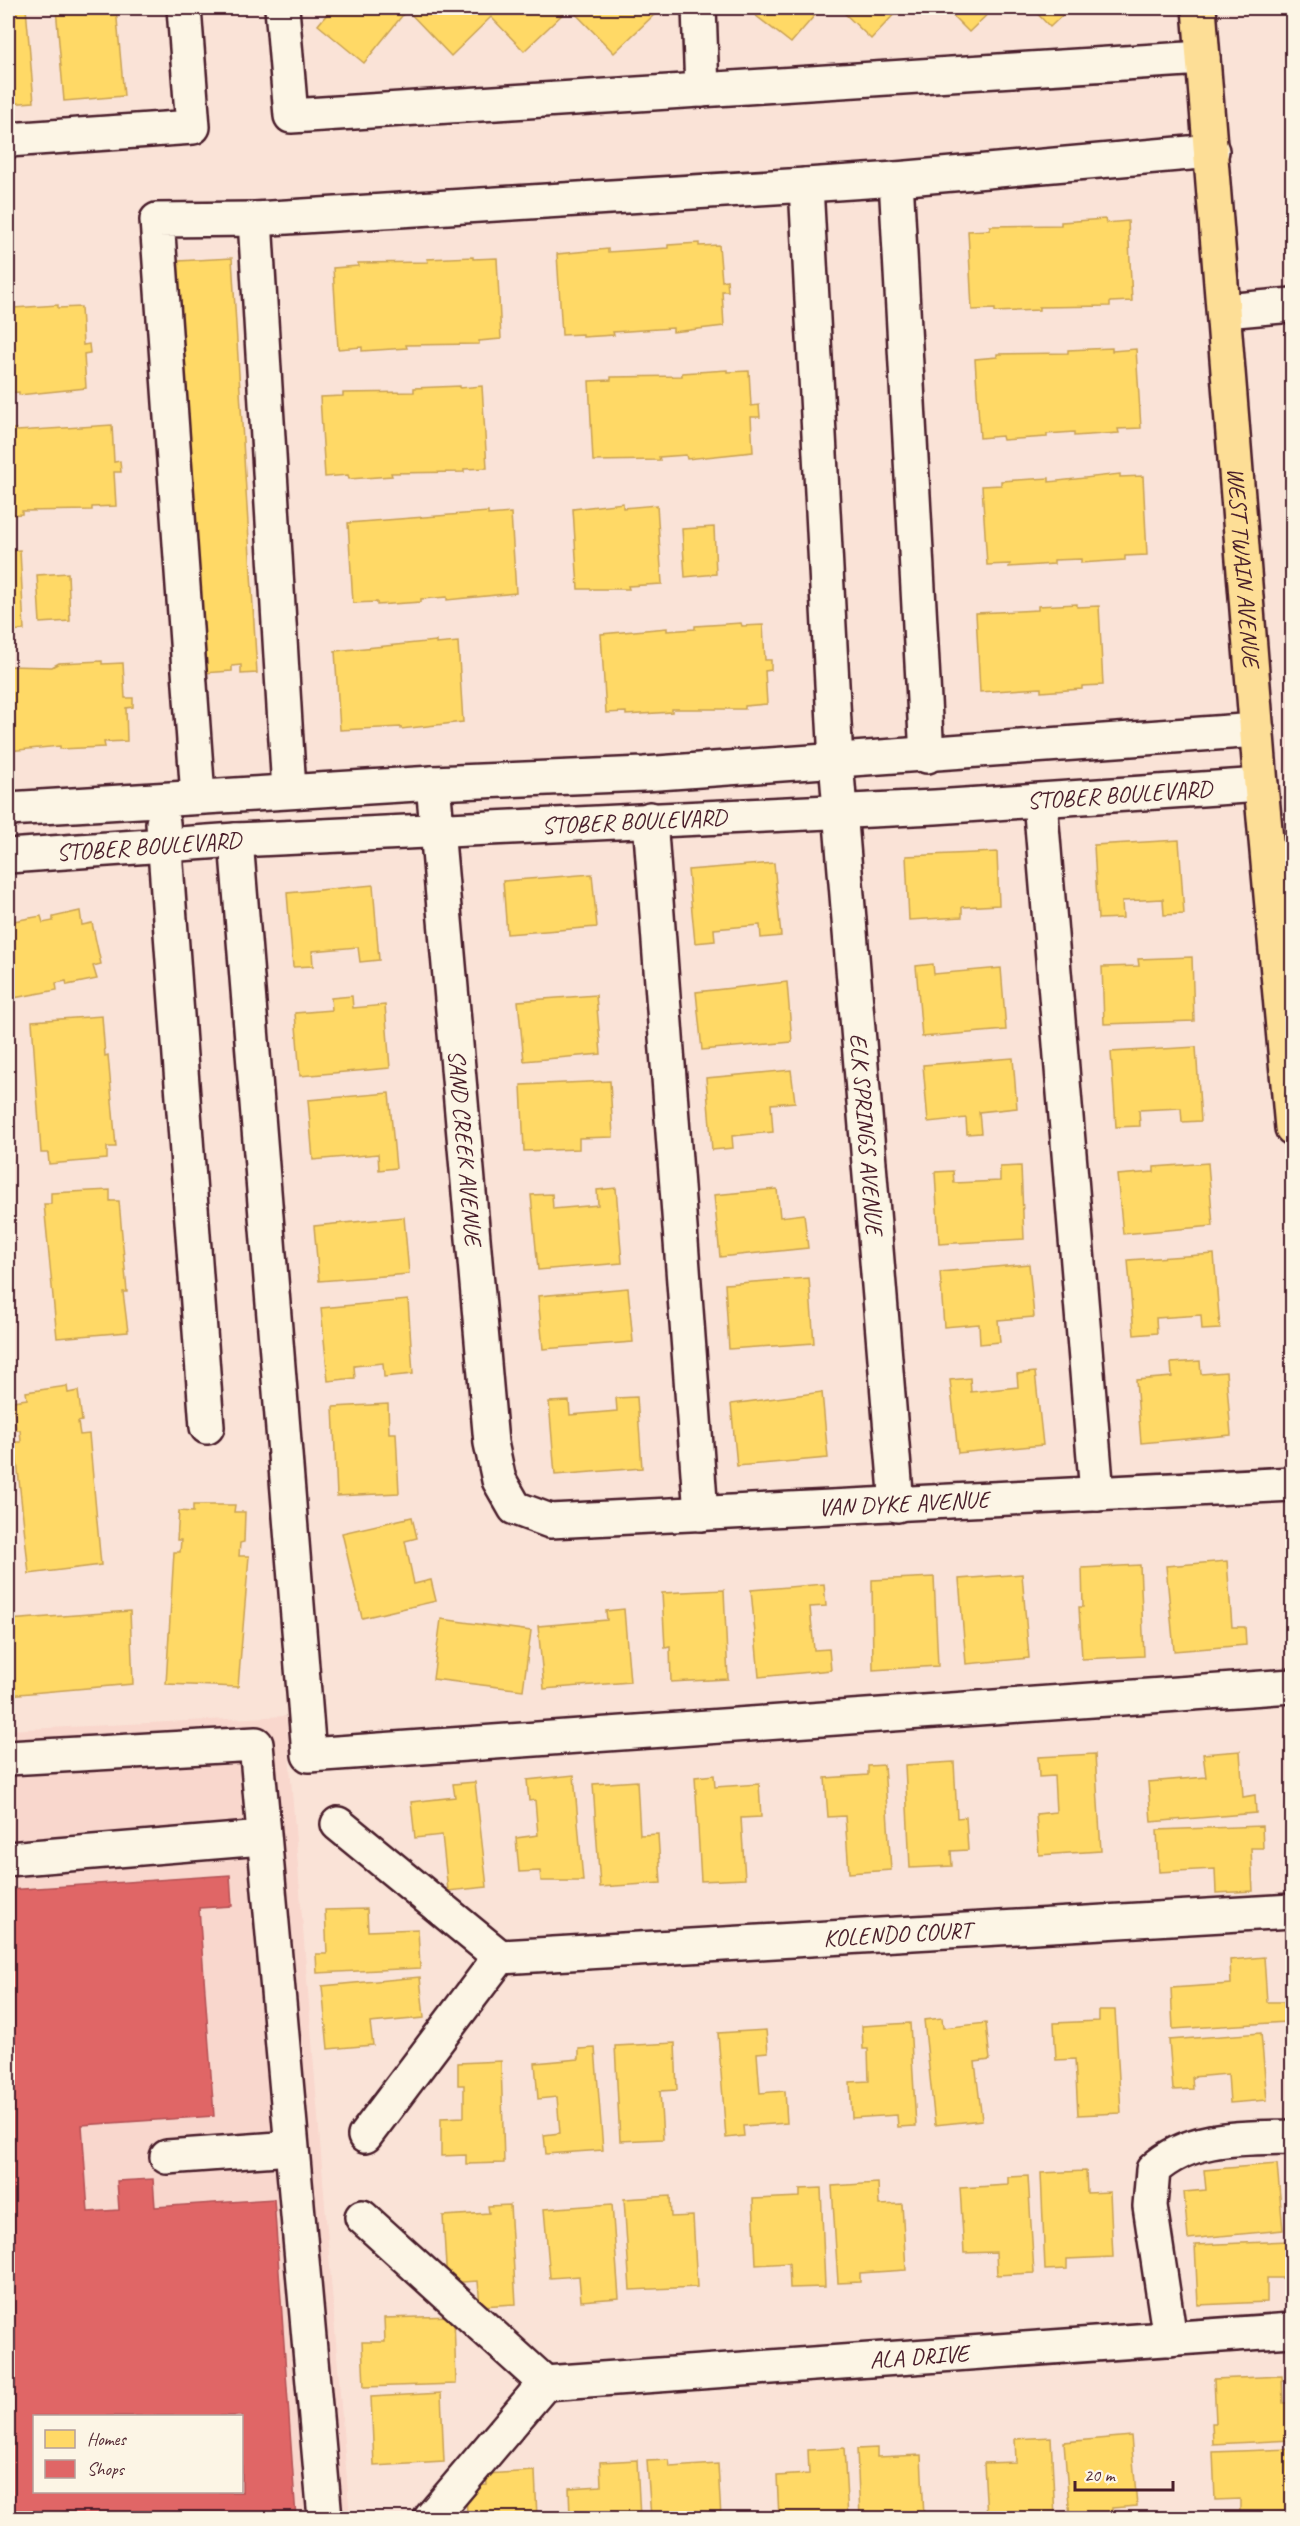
<svg xmlns="http://www.w3.org/2000/svg" width="1300" height="2526" font-family="Caveat,sans-serif">
	<style>
		.built { fill: #f9d7cd; fill-rule: evenodd }
		.homes { fill: #ffd966; stroke: #c9a154; stroke-width: 1.5 }
		.shops { fill: #e06666; stroke: #b35154; stroke-width: 1.5; fill-rule: evenodd }
		.lines { fill: none; stroke-linecap: round; stroke-linejoin: round }
		.minor-casing { stroke: #4a1f2b; stroke-width: 38 }
		.major-casing { stroke: #4a1f2b; stroke-width: 38 }
		.minor { stroke: #fcf5e5; stroke-width: 33 }
		.major { stroke: #fdde96; stroke-width: 33 }
		.labels { text-anchor: middle; dominant-baseline: central; stroke-width: 6; stroke-linejoin: round; paint-order: stroke }
		.street-label { font-size: 24px; fill: #4a1f2b; stroke: #fcf5e5 }
	</style>
	<rect width="100%" height="100%" fill="#fae3d7"/>
	<filter id="ink" filterUnits="userSpaceOnUse"><feTurbulence type="fractalNoise" baseFrequency=".0167" numOctaves="2"/><feDisplacementMap in="SourceGraphic" scale="12" xChannelSelector="R" yChannelSelector="G"/><feConvolveMatrix kernelMatrix="1 2 1 2 8 2 1 2 1" color-interpolation-filters="sRGB"/></filter>
	<g filter="url(#ink)">
		<path class="built" d="M 286,1716 L 350,2518 L 8,2518 L 8,1730 ZM 34,2416 L 242,2416 L 242,2492 L 34,2492 Z"/>
		<g class="homes">
			<path d="M 8,8 L 26,8 L 34,102 L 8,104 Z"/>
			<path d="M 56,8 L 116,8 L 124,96 L 64,101 Z"/>
			<path d="M 332,8 L 401,8 L 406,11 L 364,63 L 318,25 Z"/>
			<path d="M 405,8 L 569,8 L 524,51 L 491,17 L 451,56 Z"/>
			<path d="M 570,8 L 652,8 L 657,12 L 614,53 Z"/>
			<path d="M 746,8 L 821,8 L 791,43 Z"/>
			<path d="M 839,8 L 900,8 L 871,39 Z"/>
			<path d="M 945,8 L 994,8 L 969,32 Z"/>
			<path d="M 1032,8 L 1070,8 L 1050,27 Z"/>
			<path d="M 1289,8 L 1292,8 L 1292,25 L 1290,26 Z"/>
			<path d="M 1105,219 L 1106,223 L 1128,221 L 1132,301 L 1110,302 L 1110,306 L 1039,307 L 1039,310 L 995,312 L 995,309 L 972,310 L 968,231 L 990,230 L 990,226 L 1061,225 L 1061,222 Z"/>
			<path d="M 699,243 L 699,246 L 719,245 L 722,281 L 727,280 L 728,291 L 722,291 L 724,326 L 673,332 L 673,328 L 613,332 L 614,335 L 583,337 L 583,334 L 562,335 L 557,254 L 608,249 L 608,252 L 668,248 L 668,245 Z"/>
			<path d="M 473,257 L 473,259 L 497,258 L 501,339 L 479,341 L 479,344 L 406,345 L 407,348 L 362,351 L 362,347 L 338,349 L 333,268 L 358,266 L 358,263 L 428,262 L 427,259 Z"/>
			<path d="M 232,258 L 257,673 L 241,674 L 241,665 L 232,666 L 232,671 L 203,673 L 178,261 Z"/>
			<path d="M 58,305 L 58,308 L 81,307 L 83,345 L 89,344 L 90,353 L 84,354 L 86,388 L 19,395 L 19,392 L 8,393 L 8,311 L 13,308 Z"/>
			<path d="M 1112,348 L 1112,351 L 1136,349 L 1141,428 L 1118,429 L 1119,433 L 1074,436 L 1074,432 L 1047,434 L 1047,437 L 1003,440 L 1002,436 L 980,438 L 975,359 L 997,357 L 997,354 L 1068,353 L 1068,350 Z"/>
			<path d="M 727,370 L 727,372 L 749,371 L 751,406 L 759,405 L 760,417 L 751,417 L 753,452 L 687,459 L 686,455 L 659,457 L 660,460 L 593,461 L 589,381 L 611,380 L 611,377 L 682,376 L 682,373 Z"/>
			<path d="M 460,386 L 460,388 L 482,386 L 487,468 L 464,469 L 464,472 L 391,473 L 392,476 L 349,479 L 348,475 L 325,477 L 320,397 L 343,396 L 343,393 L 414,392 L 414,388 Z"/>
			<path d="M 112,425 L 114,462 L 120,461 L 121,472 L 114,472 L 116,506 L 92,507 L 92,510 L 22,511 L 22,514 L 8,515 L 8,429 L 16,429 L 17,431 Z"/>
			<path d="M 1120,474 L 1120,477 L 1143,476 L 1147,555 L 1125,556 L 1125,560 L 1081,563 L 1081,559 L 1054,560 L 1054,564 L 1009,567 L 1010,564 L 987,565 L 982,486 L 1001,485 L 1001,481 L 1049,478 L 1049,482 Z"/>
			<path d="M 623,503 L 623,508 L 657,505 L 662,584 L 628,586 L 629,589 L 578,589 L 573,509 Z"/>
			<path d="M 488,512 L 488,515 L 511,513 L 516,593 L 447,600 L 447,597 L 421,599 L 421,602 L 377,605 L 377,602 L 353,603 L 348,523 Z"/>
			<path d="M 714,527 L 716,574 L 685,577 L 682,529 Z"/>
			<path d="M 20,550 L 24,630 L 8,631 L 8,551 Z"/>
			<path d="M 68,573 L 70,621 L 40,623 L 37,575 Z"/>
			<path d="M 1077,604 L 1077,607 L 1099,606 L 1103,685 L 1082,686 L 1082,689 L 1041,692 L 1041,688 L 980,692 L 976,613 L 1038,610 L 1038,606 Z"/>
			<path d="M 741,623 L 742,626 L 763,625 L 765,660 L 771,660 L 771,670 L 765,671 L 767,704 L 745,706 L 745,709 L 672,709 L 672,712 L 626,715 L 626,712 L 606,713 L 601,634 L 667,628 L 667,631 L 695,629 L 695,626 Z"/>
			<path d="M 436,641 L 436,644 L 458,642 L 463,722 L 401,729 L 401,727 L 340,730 L 335,651 Z"/>
			<path d="M 102,661 L 102,664 L 123,663 L 125,698 L 133,698 L 133,707 L 126,708 L 127,741 L 104,742 L 105,747 L 60,749 L 60,746 L 8,751 L 8,666 L 52,667 L 59,663 Z"/>
			<path d="M 1179,840 L 1184,914 L 1164,915 L 1163,899 L 1122,901 L 1123,918 L 1098,919 L 1094,845 Z"/>
			<path d="M 997,852 L 999,905 L 962,907 L 962,917 L 909,920 L 906,856 Z"/>
			<path d="M 774,863 L 781,936 L 761,938 L 760,925 L 714,929 L 715,941 L 695,943 L 688,870 Z"/>
			<path d="M 592,874 L 597,927 L 507,934 L 503,881 Z"/>
			<path d="M 373,885 L 379,960 L 360,962 L 358,947 L 312,951 L 313,966 L 293,967 L 287,893 Z"/>
			<path d="M 80,911 L 82,925 L 92,923 L 101,964 L 93,966 L 97,979 L 67,985 L 66,981 L 56,983 L 57,990 L 8,999 L 8,922 L 41,916 L 43,923 L 53,921 L 53,917 Z"/>
			<path d="M 1192,957 L 1194,1021 L 1104,1024 L 1102,967 L 1139,966 L 1138,959 Z"/>
			<path d="M 933,964 L 934,974 L 1001,968 L 1006,1030 L 922,1037 L 916,966 Z"/>
			<path d="M 787,982 L 792,1042 L 702,1050 L 696,992 Z"/>
			<path d="M 596,995 L 601,1054 L 524,1061 L 518,1001 Z"/>
			<path d="M 352,996 L 353,1008 L 385,1005 L 390,1068 L 300,1076 L 295,1013 L 332,1010 L 331,998 Z"/>
			<path d="M 102,1016 L 105,1056 L 108,1055 L 116,1147 L 107,1147 L 107,1159 L 49,1164 L 48,1153 L 41,1153 L 32,1021 Z"/>
			<path d="M 1196,1047 L 1201,1121 L 1182,1122 L 1181,1108 L 1139,1110 L 1140,1126 L 1116,1127 L 1111,1052 Z"/>
			<path d="M 1013,1058 L 1017,1108 L 979,1112 L 981,1133 L 967,1134 L 966,1118 L 928,1122 L 923,1065 Z"/>
			<path d="M 791,1070 L 795,1102 L 771,1104 L 773,1132 L 732,1136 L 733,1148 L 712,1150 L 706,1078 Z"/>
			<path d="M 610,1081 L 613,1137 L 579,1138 L 579,1149 L 524,1151 L 521,1085 Z"/>
			<path d="M 389,1093 L 396,1168 L 379,1170 L 378,1154 L 313,1160 L 308,1100 Z"/>
			<path d="M 1208,1163 L 1213,1226 L 1123,1234 L 1117,1175 L 1154,1172 L 1154,1167 Z"/>
			<path d="M 1021,1166 L 1024,1239 L 939,1244 L 935,1172 L 953,1171 L 954,1183 L 1000,1181 L 1000,1167 Z"/>
			<path d="M 616,1188 L 622,1263 L 538,1270 L 531,1195 L 552,1194 L 553,1209 L 598,1205 L 597,1190 Z"/>
			<path d="M 777,1189 L 780,1217 L 804,1214 L 808,1248 L 720,1257 L 714,1195 Z"/>
			<path d="M 110,1190 L 110,1201 L 119,1201 L 127,1292 L 123,1292 L 128,1332 L 57,1338 L 44,1204 L 51,1204 L 51,1193 Z"/>
			<path d="M 404,1217 L 409,1274 L 319,1281 L 314,1226 Z"/>
			<path d="M 1214,1254 L 1220,1329 L 1202,1330 L 1201,1315 L 1156,1318 L 1157,1333 L 1134,1335 L 1128,1260 Z"/>
			<path d="M 1029,1264 L 1034,1317 L 998,1320 L 1000,1342 L 980,1344 L 979,1324 L 944,1327 L 940,1272 Z"/>
			<path d="M 809,1278 L 814,1343 L 729,1349 L 725,1284 Z"/>
			<path d="M 628,1288 L 633,1342 L 543,1349 L 538,1296 Z"/>
			<path d="M 408,1300 L 413,1374 L 384,1377 L 383,1363 L 354,1366 L 355,1378 L 328,1381 L 321,1308 Z"/>
			<path d="M 1200,1361 L 1201,1374 L 1226,1372 L 1231,1435 L 1141,1443 L 1136,1380 L 1172,1377 L 1171,1363 Z"/>
			<path d="M 1035,1372 L 1043,1445 L 958,1453 L 950,1380 L 970,1378 L 971,1392 L 1018,1387 L 1017,1374 Z"/>
			<path d="M 67,1386 L 68,1393 L 78,1391 L 82,1421 L 78,1422 L 80,1435 L 89,1434 L 101,1565 L 29,1574 L 15,1442 L 21,1442 L 20,1430 L 16,1430 L 13,1401 L 27,1399 L 26,1392 Z"/>
			<path d="M 822,1392 L 828,1458 L 737,1466 L 731,1404 Z"/>
			<path d="M 637,1397 L 642,1468 L 555,1475 L 549,1402 L 569,1401 L 570,1415 L 617,1411 L 616,1398 Z"/>
			<path d="M 388,1404 L 389,1433 L 396,1433 L 399,1493 L 337,1496 L 333,1407 Z"/>
			<path d="M 193,1505 L 235,1505 L 234,1512 L 245,1512 L 244,1542 L 240,1543 L 239,1556 L 249,1556 L 238,1687 L 166,1684 L 174,1552 L 180,1552 L 181,1540 L 177,1540 L 179,1511 L 193,1512 Z"/>
			<path d="M 412,1517 L 417,1538 L 405,1541 L 414,1584 L 431,1580 L 436,1601 L 362,1618 L 342,1533 Z"/>
			<path d="M 1227,1561 L 1232,1627 L 1245,1627 L 1246,1645 L 1174,1651 L 1166,1566 Z"/>
			<path d="M 1140,1565 L 1144,1656 L 1082,1659 L 1079,1607 L 1083,1607 L 1082,1568 Z"/>
			<path d="M 1022,1574 L 1029,1658 L 966,1664 L 959,1579 Z"/>
			<path d="M 934,1577 L 938,1666 L 873,1670 L 872,1580 Z"/>
			<path d="M 824,1584 L 826,1606 L 810,1607 L 814,1650 L 829,1649 L 831,1670 L 759,1677 L 751,1590 Z"/>
			<path d="M 724,1590 L 728,1679 L 671,1682 L 670,1647 L 665,1648 L 662,1593 Z"/>
			<path d="M 624,1609 L 630,1682 L 544,1689 L 538,1626 L 607,1620 L 606,1611 Z"/>
			<path d="M 130,1611 L 133,1684 L 8,1695 L 8,1620 Z"/>
			<path d="M 441,1619 L 531,1631 L 523,1690 L 433,1679 Z"/>
			<path d="M 1240,1751 L 1243,1797 L 1255,1795 L 1256,1813 L 1151,1822 L 1148,1782 L 1206,1777 L 1203,1754 Z"/>
			<path d="M 1095,1754 L 1101,1851 L 1039,1855 L 1036,1814 L 1056,1812 L 1054,1776 L 1039,1777 L 1038,1757 Z"/>
			<path d="M 954,1762 L 957,1818 L 966,1817 L 968,1850 L 951,1851 L 952,1866 L 910,1868 L 905,1765 Z"/>
			<path d="M 884,1765 L 891,1870 L 849,1873 L 845,1816 L 828,1817 L 825,1778 L 868,1775 L 868,1766 Z"/>
			<path d="M 574,1775 L 583,1881 L 541,1881 L 540,1871 L 519,1872 L 516,1838 L 538,1835 L 535,1800 L 529,1801 L 527,1780 Z"/>
			<path d="M 714,1775 L 715,1787 L 759,1784 L 761,1817 L 741,1818 L 745,1879 L 701,1881 L 695,1777 Z"/>
			<path d="M 637,1781 L 640,1835 L 658,1834 L 661,1883 L 600,1887 L 593,1784 Z"/>
			<path d="M 475,1782 L 487,1887 L 448,1891 L 442,1835 L 415,1838 L 411,1802 L 455,1797 L 453,1784 Z"/>
			<path d="M 1262,1826 L 1263,1848 L 1251,1848 L 1253,1891 L 1216,1893 L 1215,1869 L 1159,1872 L 1157,1830 Z"/>
			<path d="M 367,1909 L 368,1931 L 418,1929 L 420,1968 L 317,1973 L 316,1954 L 327,1954 L 325,1910 Z"/>
			<path d="M 1264,1957 L 1267,2002 L 1284,2002 L 1286,2022 L 1173,2029 L 1171,1988 L 1231,1984 L 1230,1960 Z"/>
			<path d="M 420,1977 L 424,2018 L 370,2023 L 373,2045 L 328,2049 L 322,1986 Z"/>
			<path d="M 1099,2010 L 1115,2010 L 1121,2113 L 1078,2115 L 1075,2059 L 1056,2060 L 1054,2023 L 1099,2021 Z"/>
			<path d="M 942,2018 L 943,2028 L 986,2023 L 990,2060 L 975,2062 L 982,2120 L 935,2125 L 924,2020 Z"/>
			<path d="M 910,2023 L 916,2126 L 898,2127 L 897,2115 L 852,2118 L 850,2082 L 869,2081 L 868,2049 L 863,2049 L 862,2026 Z"/>
			<path d="M 766,2030 L 768,2052 L 757,2053 L 760,2093 L 785,2091 L 787,2123 L 743,2126 L 744,2136 L 726,2138 L 718,2033 Z"/>
			<path d="M 1261,2033 L 1267,2100 L 1230,2103 L 1228,2074 L 1192,2077 L 1193,2089 L 1173,2090 L 1169,2040 Z"/>
			<path d="M 675,2043 L 677,2090 L 660,2091 L 663,2139 L 620,2141 L 615,2046 Z"/>
			<path d="M 595,2048 L 603,2150 L 546,2154 L 544,2135 L 560,2133 L 557,2097 L 538,2099 L 535,2063 L 579,2059 L 579,2049 Z"/>
			<path d="M 501,2061 L 504,2163 L 466,2164 L 466,2155 L 441,2156 L 441,2118 L 464,2117 L 464,2085 L 458,2085 L 458,2063 Z"/>
			<path d="M 1277,2164 L 1283,2230 L 1188,2239 L 1184,2192 L 1206,2190 L 1204,2170 Z"/>
			<path d="M 1086,2171 L 1087,2193 L 1110,2192 L 1113,2257 L 1067,2259 L 1067,2269 L 1045,2270 L 1041,2173 Z"/>
			<path d="M 1028,2176 L 1034,2273 L 997,2275 L 996,2252 L 964,2253 L 960,2188 L 1008,2185 L 1008,2177 Z"/>
			<path d="M 878,2183 L 879,2205 L 902,2204 L 906,2270 L 860,2273 L 860,2282 L 838,2283 L 832,2186 Z"/>
			<path d="M 821,2188 L 825,2287 L 790,2288 L 789,2263 L 756,2265 L 753,2199 L 800,2197 L 800,2189 Z"/>
			<path d="M 670,2196 L 671,2217 L 693,2216 L 697,2287 L 630,2290 L 624,2199 Z"/>
			<path d="M 612,2204 L 619,2298 L 581,2301 L 579,2276 L 550,2278 L 544,2209 Z"/>
			<path d="M 510,2205 L 516,2304 L 480,2306 L 478,2281 L 447,2283 L 443,2216 L 489,2213 L 488,2206 Z"/>
			<path d="M 1289,2241 L 1291,2278 L 1267,2278 L 1267,2302 L 1198,2305 L 1195,2245 Z"/>
			<path d="M 454,2316 L 456,2384 L 364,2387 L 362,2342 L 385,2342 L 384,2318 Z"/>
			<path d="M 1282,2376 L 1283,2403 L 1292,2403 L 1292,2440 L 1213,2444 L 1212,2423 L 1216,2423 L 1214,2379 Z"/>
			<path d="M 441,2393 L 444,2462 L 374,2466 L 371,2397 Z"/>
			<path d="M 1131,2436 L 1137,2506 L 1112,2508 L 1112,2518 L 1070,2518 L 1064,2442 Z"/>
			<path d="M 1051,2437 L 1055,2518 L 987,2518 L 984,2463 L 1016,2462 L 1015,2439 Z"/>
			<path d="M 844,2448 L 848,2518 L 779,2518 L 777,2476 L 809,2474 L 808,2450 Z"/>
			<path d="M 877,2448 L 877,2457 L 921,2455 L 924,2518 L 860,2518 L 857,2449 Z"/>
			<path d="M 1292,2449 L 1292,2511 L 1240,2513 L 1240,2499 L 1215,2500 L 1213,2452 Z"/>
			<path d="M 637,2460 L 640,2518 L 570,2518 L 569,2488 L 601,2486 L 600,2462 Z"/>
			<path d="M 669,2460 L 670,2467 L 718,2464 L 721,2518 L 651,2518 L 647,2461 Z"/>
			<path d="M 535,2471 L 537,2518 L 467,2518 L 466,2486 L 487,2485 L 486,2474 Z"/>
		</g>
		<path class="shops" d="M 230,1875 L 232,1906 L 199,1908 L 214,2116 L 82,2125 L 88,2212 L 119,2210 L 117,2181 L 153,2179 L 155,2207 L 274,2199 L 296,2518 L 8,2518 L 8,1890 ZM 34,2416 L 242,2416 L 242,2492 L 34,2492 Z"/>
		<g class="lines">
			<g class="minor-casing">
				<g id="minor">
					<path d="M 282,8 L 291,116 L 1203,58"/>
					<path d="M 699,8 L 702,90"/>
					<path d="M 8,140 L 193,127 L 184,8"/>
					<path d="M 896,179 L 1212,151"/>
					<path d="M 806,185 L 896,179 L 927,756"/>
					<path id="s1" d="M 255,219 L 806,185 L 836,761 L 897,1505"/>
					<path d="M 1225,311 L 1292,305"/>
					<path id="s2" d="M 433,783 L 491,1443 L 499,1480 L 515,1508 L 550,1521 L 1292,1484"/>
					<path d="M 198,797 L 157,220 L 255,219 L 289,791"/>
					<path d="M 1040,801 L 1097,1494"/>
					<path d="M 8,809 L 433,783 L 644,774 L 1257,730"/>
					<path d="M 650,819 L 701,1514"/>
					<path d="M 163,823 L 207,1427"/>
					<path d="M 236,840 L 309,1755 L 1292,1686"/>
					<path id="s3" d="M 8,856 L 236,840 L 935,807 L 1261,785"/>
					<path d="M 8,1758 L 256,1744 L 325,2518"/>
					<path d="M 338,1824 L 500,1957"/>
					<path d="M 8,1859 L 263,1838"/>
					<path id="s4" d="M 500,1957 L 1292,1911"/>
					<path d="M 365,2136 L 500,1957"/>
					<path d="M 167,2157 L 291,2148"/>
					<path d="M 362,2217 L 545,2383"/>
					<path d="M 1170,2339 L 1150,2206 L 1153,2170 C 1190,2135 1244,2138 1292,2137"/>
					<path id="s5" d="M 545,2383 L 1292,2330"/>
					<path d="M 431,2518 L 545,2383"/>
				</g>
			</g>
			<g class="major-casing">
				<g id="major">
					<path id="s6" d="M 1199,8 L 1261,785 L 1292,1128"/>
				</g>
			</g>
			<use href="#minor" class="minor"/>
			<use href="#major" class="major"/>
		</g>
	</g>
	<g class="labels">
		<g class="street-label">
			<text stroke="none"><textPath href="#s6" startOffset="561">WEST TWAIN AVENUE</textPath></text>
			<text stroke="none"><textPath href="#s3" startOffset="1113">STOBER BOULEVARD</textPath></text>
			<text stroke="none"><textPath href="#s3" startOffset="627">STOBER BOULEVARD</textPath></text>
			<text stroke="none"><textPath href="#s3" startOffset="141">STOBER BOULEVARD</textPath></text>
			<text stroke="none"><textPath href="#s1" startOffset="1503">ELK SPRINGS AVENUE</textPath></text>
			<text stroke="none"><textPath href="#s2" startOffset="366">SAND CREEK AVENUE</textPath></text>
			<text stroke="none"><textPath href="#s2" startOffset="1124">VAN DYKE AVENUE</textPath></text>
			<text stroke="none"><textPath href="#s4" startOffset="398">KOLENDO COURT</textPath></text>
			<text stroke="none"><textPath href="#s5" startOffset="375">ALA DRIVE</textPath></text>
		</g>
	</g>
	<rect width="1300" height="2526" fill="none" stroke="#fcf5e5" stroke-width="30"/>
	<rect x="15" y="15" width="1270" height="2496" fill="none" stroke="#4a1f2b" stroke-width="2" filter="url(#ink)"/>
	<rect x="33" y="2415" width="210" height="78" fill="#fcf5e5" stroke="#b59f9b" stroke-width="1.5"/>
	<rect x="45" y="2430" width="30" height="18" fill="#ffd966" stroke="#b59f9b" stroke-width="1.5"/>
	<text x="87" y="2445" font-size="18" fill="#4a1f2b">Homes</text>
	<rect x="45" y="2460" width="30" height="18" fill="#e06666" stroke="#b59f9b" stroke-width="1.5"/>
	<text x="87" y="2475" font-size="18" fill="#4a1f2b">Shops</text>
	<path d="M1075 2481v9h98v-9" fill="none" stroke="#4a1f2b" stroke-width="3"/>
	<text x="1084" y="2481" font-size="18" fill="#4a1f2b" stroke="#fcf5e5" stroke-width="4.5" paint-order="stroke">20 m</text>
</svg>
